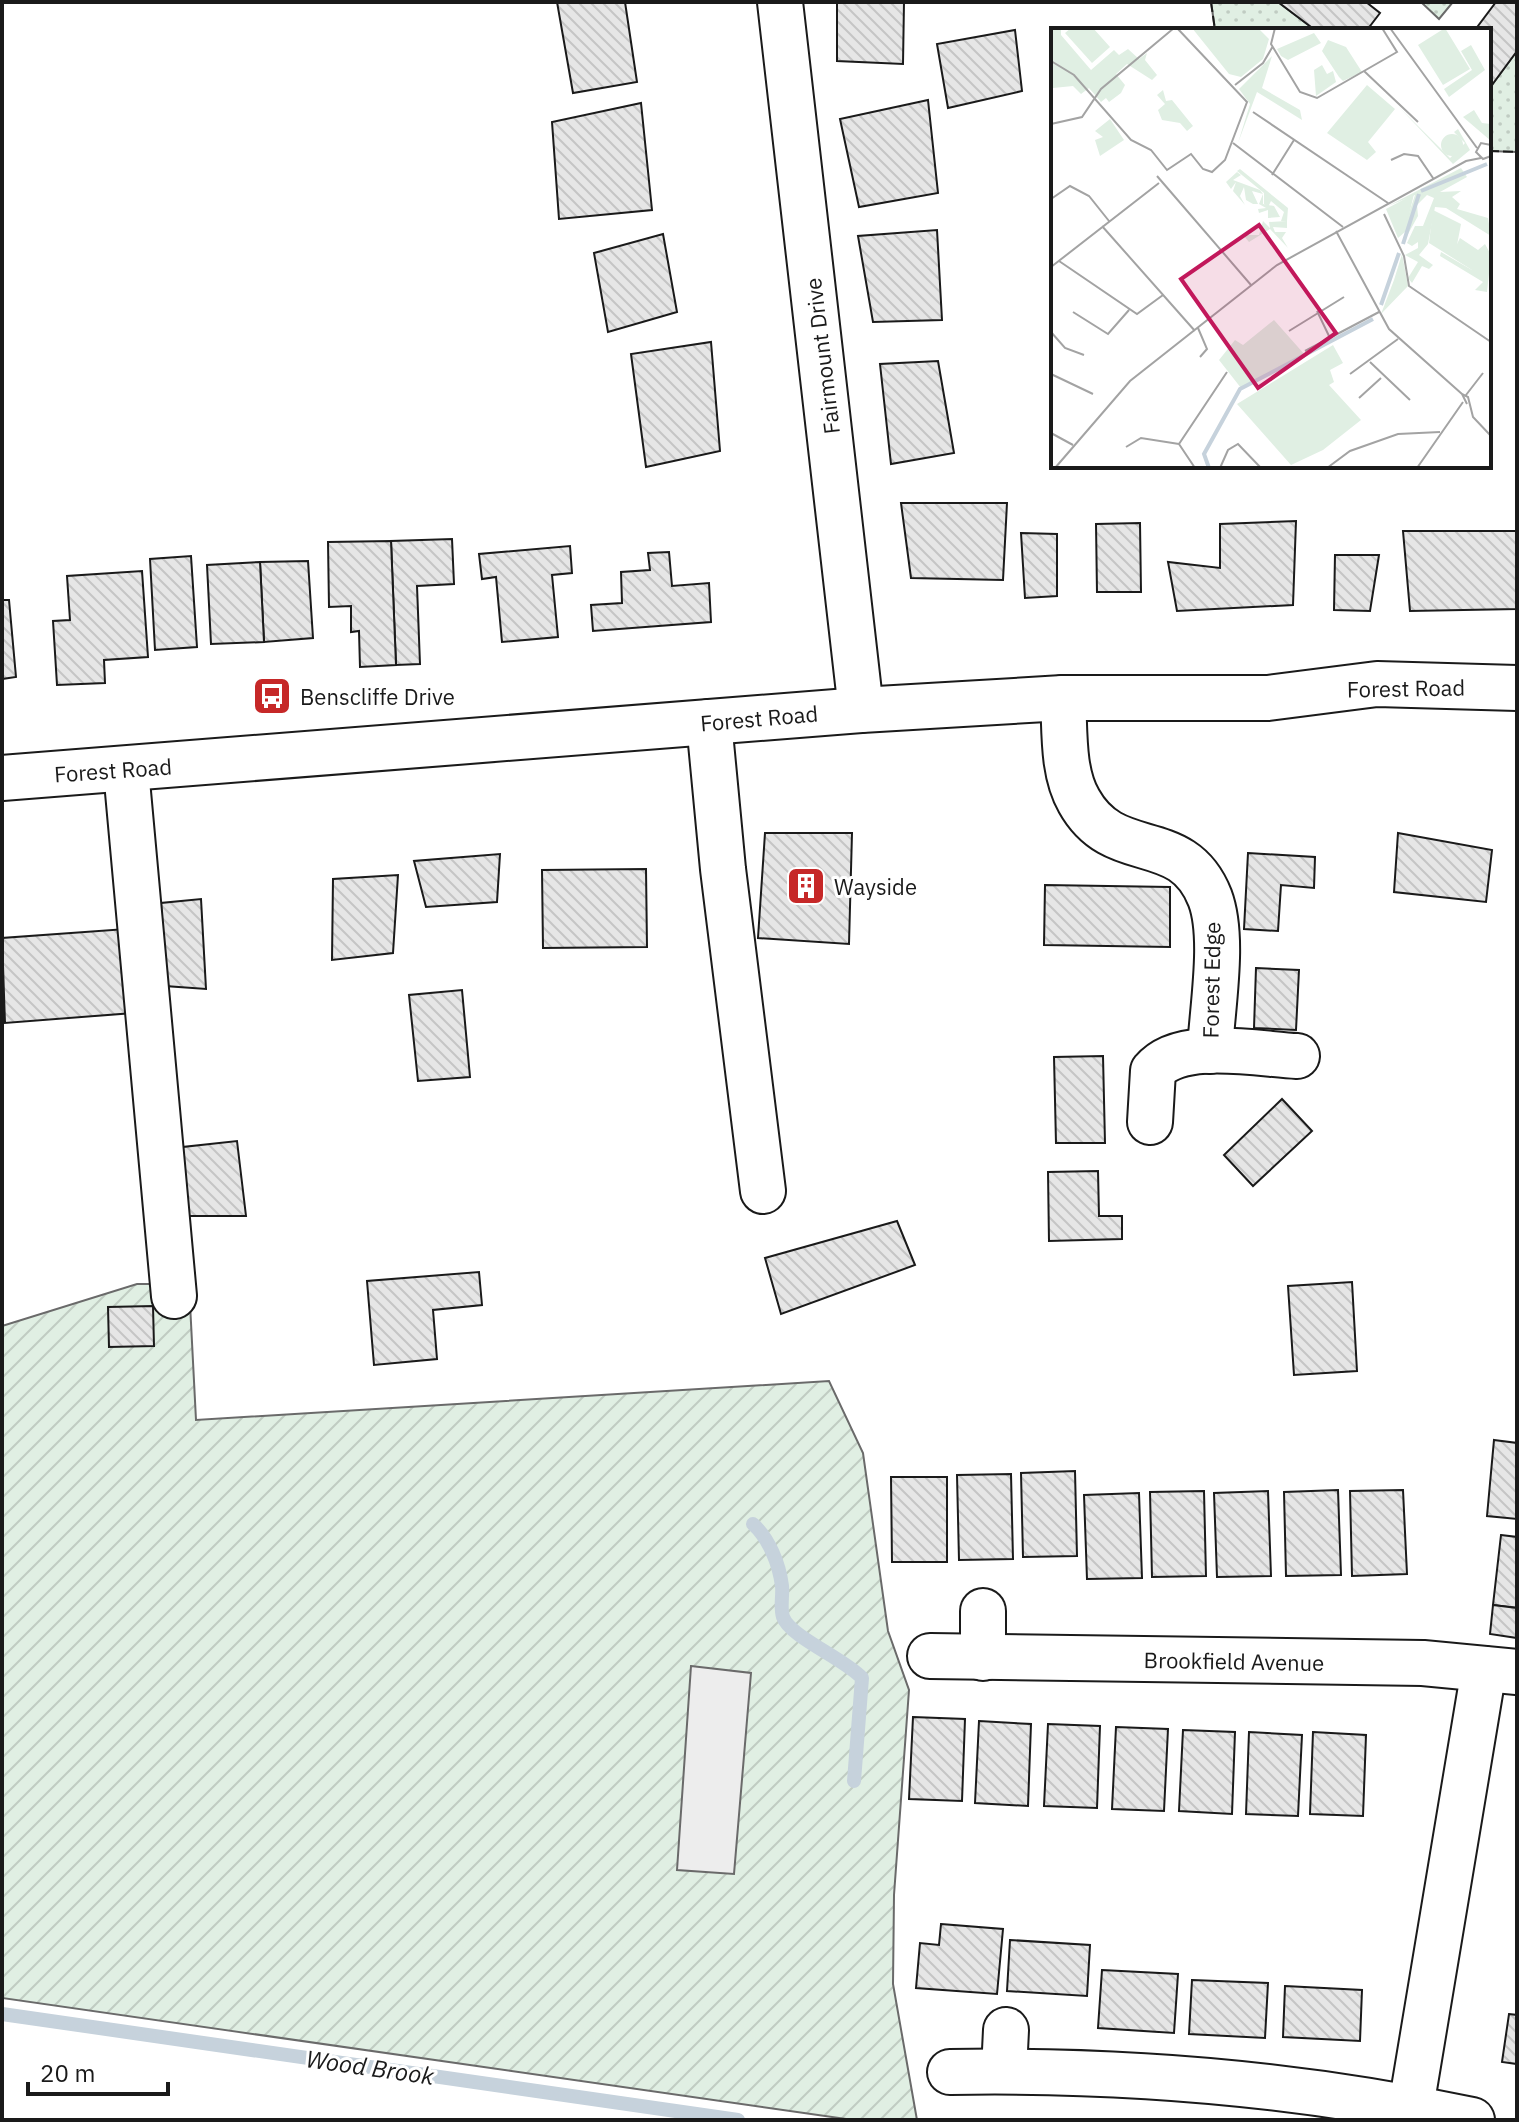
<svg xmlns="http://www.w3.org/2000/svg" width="1519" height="2122" font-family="'IBM Plex Sans',sans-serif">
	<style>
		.grass { fill: url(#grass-dots); stroke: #6a6a6a; stroke-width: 2 }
		.garden { fill: url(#garden-furrows); stroke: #6a6a6a; stroke-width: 2 }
		.parking { fill: #ededed; stroke: #6a6a6a; stroke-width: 2 }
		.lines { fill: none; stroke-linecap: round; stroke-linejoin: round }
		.stream { stroke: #c6d2dc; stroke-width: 14 }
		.building { fill: url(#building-back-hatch); stroke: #1a1a1a; stroke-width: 2 }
		.minor-casing { stroke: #1a1a1a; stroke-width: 48 }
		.minor { stroke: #fff; stroke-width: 44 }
		.fence { stroke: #1a1a1a; stroke-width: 2; stroke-dasharray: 10 4; stroke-linecap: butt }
		.labels { text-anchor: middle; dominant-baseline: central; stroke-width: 6; stroke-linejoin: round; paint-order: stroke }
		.street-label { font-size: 22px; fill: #1a1a1a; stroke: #fff }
		.poi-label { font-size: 22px; fill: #1a1a1a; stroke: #fff; text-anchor: start }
		.water-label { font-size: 24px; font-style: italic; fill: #1a1a1a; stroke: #fff }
		.inset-river { fill: none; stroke: #c6d2dc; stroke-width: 4 }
		.inset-road { fill: none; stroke: #a3a3a3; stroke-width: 2 }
		.view { fill: #c2185b; fill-opacity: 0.15; stroke: #c2185b; stroke-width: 4 }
		.inset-edge { fill: none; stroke: #1a1a1a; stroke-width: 4 }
	</style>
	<defs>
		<pattern id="grass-dots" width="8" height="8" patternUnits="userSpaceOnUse" patternTransform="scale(2)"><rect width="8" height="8" fill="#e0efe3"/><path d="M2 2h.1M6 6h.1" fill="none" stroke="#c0ccc2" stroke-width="1.8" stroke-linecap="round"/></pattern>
		<pattern id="garden-furrows" width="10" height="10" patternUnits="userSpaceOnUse" patternTransform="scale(2)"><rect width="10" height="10" fill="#e0efe3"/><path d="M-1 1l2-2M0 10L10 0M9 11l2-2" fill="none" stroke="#c0ccc2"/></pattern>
		<pattern id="building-back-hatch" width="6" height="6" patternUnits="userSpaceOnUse" patternTransform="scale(2)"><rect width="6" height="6" fill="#e6e6e6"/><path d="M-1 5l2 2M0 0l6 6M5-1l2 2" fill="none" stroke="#c5c5c5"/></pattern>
	</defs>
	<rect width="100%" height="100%" fill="#fff"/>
	<g class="grass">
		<path d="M 1211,2 L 1278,2 L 1315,30 L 1215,30 Z"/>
		<path d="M 1421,2 L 1453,2 L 1439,19 Z"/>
		<path d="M 1517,51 L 1517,152 L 1489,151 L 1489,89 Z"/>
	</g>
	<path class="garden" d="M 137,1284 L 189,1284 L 196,1420 L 829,1381 L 863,1453 L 888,1631 L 909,1690 L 894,1895 L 893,1984 L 917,2120 L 853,2120 L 2,1998 L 2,1326 Z"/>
	<path class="parking" d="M 691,1666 L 751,1673 L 734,1874 L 677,1870 Z"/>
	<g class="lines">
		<g class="stream">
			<path d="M 753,1524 C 769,1539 779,1563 782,1586 C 783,1595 780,1608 783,1617 C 790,1637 845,1659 862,1678 L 854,1781"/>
			<path d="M 2,2014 L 738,2120"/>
		</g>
	</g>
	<g class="building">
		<path d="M 557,2 L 625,2 L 637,82 L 573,93 Z"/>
		<path d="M 837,2 L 904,2 L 903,64 L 837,61 Z"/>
		<path d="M 1278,2 L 1366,2 L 1380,13 L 1367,30 L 1315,30 Z"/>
		<path d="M 1496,2 L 1517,2 L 1517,51 L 1489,89 L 1489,30 L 1475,30 Z"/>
		<path d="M 1015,30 L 1022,91 L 948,108 L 937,44 Z"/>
		<path d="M 928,100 L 938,193 L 859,207 L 840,119 Z"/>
		<path d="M 641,103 L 652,210 L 559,219 L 552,122 Z"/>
		<path d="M 937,230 L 942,320 L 873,322 L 858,236 Z"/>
		<path d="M 663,234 L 677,312 L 608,332 L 594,253 Z"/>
		<path d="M 711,342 L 720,451 L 646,467 L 631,354 Z"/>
		<path d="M 938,361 L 954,453 L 891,464 L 880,364 Z"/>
		<path d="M 901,503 L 1007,503 L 1003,580 L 911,578 Z"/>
		<path d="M 1296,521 L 1293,605 L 1177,611 L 1168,562 L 1220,568 L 1220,524 Z"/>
		<path d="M 1140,523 L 1141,592 L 1097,592 L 1096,524 Z"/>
		<path d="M 1403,531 L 1517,531 L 1517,609 L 1410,611 Z"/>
		<path d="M 1021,533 L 1057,534 L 1057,596 L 1025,598 Z"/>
		<path d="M 452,539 L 454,584 L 417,586 L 420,664 L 396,665 L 391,541 Z"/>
		<path d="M 391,541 L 396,665 L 360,667 L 359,631 L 351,632 L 351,606 L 329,607 L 328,542 Z"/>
		<path d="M 570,546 L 572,573 L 552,575 L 558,637 L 502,642 L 496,577 L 482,579 L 479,554 Z"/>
		<path d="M 669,552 L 672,586 L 709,583 L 711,622 L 593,631 L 591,605 L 622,603 L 621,572 L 650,570 L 648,553 Z"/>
		<path d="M 1335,555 L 1379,555 L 1370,611 L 1334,610 Z"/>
		<path d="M 191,556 L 197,647 L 155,650 L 150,559 Z"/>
		<path d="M 308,561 L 313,638 L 264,642 L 260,562 Z"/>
		<path d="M 260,562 L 264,642 L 211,644 L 207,565 Z"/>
		<path d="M 142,571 L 148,657 L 104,660 L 105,683 L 57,685 L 53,621 L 70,620 L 67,576 Z"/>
		<path d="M 2,600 L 9,600 L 16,677 L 2,679 Z"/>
		<path d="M 765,833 L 852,833 L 849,944 L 758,938 Z"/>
		<path d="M 1398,833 L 1492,850 L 1486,902 L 1394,892 Z"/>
		<path d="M 1248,853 L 1315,857 L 1314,888 L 1281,885 L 1278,931 L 1244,929 Z"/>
		<path d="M 500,854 L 497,902 L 426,907 L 414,861 Z"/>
		<path d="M 646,869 L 647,947 L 543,948 L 542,870 Z"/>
		<path d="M 398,875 L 393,953 L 332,960 L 333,879 Z"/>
		<path d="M 1045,885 L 1170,887 L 1170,947 L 1044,945 Z"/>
		<path d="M 201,899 L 206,989 L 165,986 L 161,903 Z"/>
		<path d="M 126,929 L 133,1013 L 5,1023 L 2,938 Z"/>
		<path d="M 1256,968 L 1299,970 L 1296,1030 L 1254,1028 Z"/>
		<path d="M 462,990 L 470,1077 L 418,1081 L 409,995 Z"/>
		<path d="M 1103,1056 L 1105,1143 L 1056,1143 L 1054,1057 Z"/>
		<path d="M 1282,1099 L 1312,1131 L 1253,1186 L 1224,1155 Z"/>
		<path d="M 237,1141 L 246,1216 L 184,1216 L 183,1147 Z"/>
		<path d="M 1098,1171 L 1099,1216 L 1122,1216 L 1122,1239 L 1049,1241 L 1048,1172 Z"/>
		<path d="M 897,1221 L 915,1265 L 781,1314 L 765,1258 Z"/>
		<path d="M 479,1272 L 482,1305 L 433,1310 L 437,1359 L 374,1365 L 367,1281 Z"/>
		<path d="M 1352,1282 L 1357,1371 L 1294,1375 L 1288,1286 Z"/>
		<path d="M 153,1306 L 154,1346 L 109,1347 L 108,1307 Z"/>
		<path d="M 1494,1440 L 1517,1443 L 1517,1519 L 1487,1516 Z"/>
		<path d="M 1075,1471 L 1077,1556 L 1023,1557 L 1021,1473 Z"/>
		<path d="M 1011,1474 L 1013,1559 L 959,1560 L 957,1475 Z"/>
		<path d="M 891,1477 L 947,1477 L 947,1562 L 892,1562 Z"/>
		<path d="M 1338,1490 L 1341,1575 L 1286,1576 L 1284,1492 Z"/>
		<path d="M 1403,1490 L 1407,1574 L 1352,1576 L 1350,1491 Z"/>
		<path d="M 1204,1491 L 1206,1576 L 1152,1577 L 1150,1492 Z"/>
		<path d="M 1268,1491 L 1271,1576 L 1217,1577 L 1214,1493 Z"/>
		<path d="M 1139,1493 L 1142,1578 L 1087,1579 L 1084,1495 Z"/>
		<path d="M 1501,1535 L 1517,1537 L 1517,1608 L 1493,1605 Z"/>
		<path d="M 1493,1605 L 1517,1608 L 1517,1638 L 1490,1634 Z"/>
		<path d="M 913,1717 L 965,1719 L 962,1801 L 909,1799 Z"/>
		<path d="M 979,1721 L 1031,1724 L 1028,1806 L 975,1803 Z"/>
		<path d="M 1048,1724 L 1100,1726 L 1097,1808 L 1044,1806 Z"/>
		<path d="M 1116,1727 L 1168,1729 L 1164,1811 L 1112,1809 Z"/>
		<path d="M 1183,1730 L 1235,1732 L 1232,1814 L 1179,1811 Z"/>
		<path d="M 1249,1732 L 1302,1735 L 1298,1816 L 1246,1814 Z"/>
		<path d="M 1313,1732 L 1366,1735 L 1363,1816 L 1310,1814 Z"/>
		<path d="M 941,1924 L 1003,1929 L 997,1994 L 916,1988 L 920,1943 L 939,1945 Z"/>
		<path d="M 1010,1940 L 1090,1945 L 1087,1996 L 1007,1991 Z"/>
		<path d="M 1102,1970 L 1178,1974 L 1174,2033 L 1098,2028 Z"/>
		<path d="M 1192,1980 L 1268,1983 L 1265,2038 L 1189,2034 Z"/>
		<path d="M 1285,1986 L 1362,1990 L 1360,2041 L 1283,2037 Z"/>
		<path d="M 1509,2014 L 1517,2015 L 1517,2064 L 1502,2062 Z"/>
	</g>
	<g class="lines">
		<g class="minor-casing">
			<g id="minor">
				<path d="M 780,2 L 861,710"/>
				<path d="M 1063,698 C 1065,730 1062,772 1079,801 C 1115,866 1182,826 1210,898 C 1225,938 1212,1008 1210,1051"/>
				<path d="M 709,722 L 723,869 L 763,1191"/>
				<path d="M 126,770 L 174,1296"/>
				<path d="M 2,778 L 861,710 L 1063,698 L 1268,698 L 1377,684 L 1517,688"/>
				<path d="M 1150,1122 L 1153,1071 C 1180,1038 1257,1054 1297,1056"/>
				<path d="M 983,1611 L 983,1658"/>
				<path d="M 930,1656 L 1423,1663 L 1517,1672"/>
				<path d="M 1004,2071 L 1006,2030"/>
				<path d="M 950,2072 C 1123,2069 1302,2084 1472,2120"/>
				<path d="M 1411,2107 L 1484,1669"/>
			</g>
		</g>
		<use href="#minor" class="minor"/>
		<g class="fence">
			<path d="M 1211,2 L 1215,30"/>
			<path d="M 1489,151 L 1517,152"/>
		</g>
	</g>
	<defs>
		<g id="bus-square" transform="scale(2)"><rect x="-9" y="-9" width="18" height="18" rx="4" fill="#c62828" stroke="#fff"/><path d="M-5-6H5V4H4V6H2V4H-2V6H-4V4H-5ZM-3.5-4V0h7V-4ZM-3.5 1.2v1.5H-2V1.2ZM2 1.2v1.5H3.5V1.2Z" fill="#fff"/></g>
		<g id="building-square" transform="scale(2)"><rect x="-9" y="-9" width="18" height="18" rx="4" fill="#c62828" stroke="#fff"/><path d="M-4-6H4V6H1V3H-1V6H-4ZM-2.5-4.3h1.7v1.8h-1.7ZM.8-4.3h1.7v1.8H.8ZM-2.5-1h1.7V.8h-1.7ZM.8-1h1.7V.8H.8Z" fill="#fff"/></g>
	</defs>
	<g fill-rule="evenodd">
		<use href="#bus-square" x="272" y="696"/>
		<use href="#building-square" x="806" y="886"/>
	</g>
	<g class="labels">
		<g class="street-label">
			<text transform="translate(822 356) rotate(-97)">Fairmount Drive</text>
			<text transform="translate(1406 688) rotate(-1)">Forest Road</text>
			<text transform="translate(759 718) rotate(-5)">Forest Road</text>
			<text transform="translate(113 770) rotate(-4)">Forest Road</text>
			<text transform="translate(1211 980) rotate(-89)">Forest Edge</text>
			<text transform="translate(1234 1661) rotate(1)">Brookfield Avenue</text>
		</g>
		<g class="poi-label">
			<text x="300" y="696">Benscliffe Drive</text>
			<text x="834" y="886">Wayside</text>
		</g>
		<g class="water-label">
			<text transform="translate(370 2067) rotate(8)">Wood Brook</text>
		</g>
	</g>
	<g transform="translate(1051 28)">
		<rect width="440" height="440" fill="#fff"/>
		<path d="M 0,0 L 10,0 L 10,7 L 40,42 L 63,22 L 68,27 L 77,21 L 88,31 L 96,25 L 94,32 L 106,47 L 101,52 L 76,36 L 65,46 L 74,57 L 70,65 L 58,74 L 55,70 L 50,74 L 38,60 L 30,66 L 22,58 L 2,60 ZM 263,5 L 270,15 L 237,32 L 230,28 L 226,21 ZM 277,12 L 295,19 L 311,44 L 292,53 L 288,49 L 271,23 ZM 271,37 L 276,46 L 282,43 L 285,54 L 265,68 L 263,42 ZM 112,62 L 115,73 L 121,72 L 142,98 L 136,103 L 129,95 L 111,92 L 107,82 L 114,76 L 106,67 ZM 347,78 L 399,130 L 414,115 L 403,104 L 407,101 L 419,122 L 402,136 ZM 423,82 L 431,95 L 440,96 L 440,113 L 412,89 ZM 186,144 L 190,147 L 182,152 L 209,162 L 212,166 L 212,176 L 223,178 L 229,189 L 217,190 L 217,182 L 208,185 L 207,181 L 215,180 L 208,176 L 212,166 L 201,163 L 207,176 L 202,176 L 195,172 L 193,159 L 189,168 L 194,177 L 182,163 L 185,154 L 180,161 L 175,154 ZM 363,166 L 354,204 L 347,210 L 335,181 ZM 212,193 L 219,200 L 218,194 L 236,193 L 236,200 L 222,199 L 224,204 L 235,204 L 231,210 L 237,220 L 219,201 L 198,214 L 192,207 L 208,207 ZM 351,226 L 357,258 L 330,286 L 343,252 Z" fill="#e0efe3"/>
		<path d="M 420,17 L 434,42 L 398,69 L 393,61 L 421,42 L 410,23 ZM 221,28 L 211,60 L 249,82 L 251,92 L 206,64 L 187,115 L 199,76 L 188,61 ZM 410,140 L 416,149 L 389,164 L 410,163 L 401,169 L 409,176 L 406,181 L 437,190 L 440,208 L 395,180 L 384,179 L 377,216 L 368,227 L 382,237 L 378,241 L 371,238 L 361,255 L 357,250 L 367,234 L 354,227 L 367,220 L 367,214 L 361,218 L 356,215 L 364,198 L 372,198 L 383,170 L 376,167 L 366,177 L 367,188 L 357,206 L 352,203 L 364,167 L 337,178 ZM 189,141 L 237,180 L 236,193 L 230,193 L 233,184 L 220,173 L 217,179 L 213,176 L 213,165 L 186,143 ZM 409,210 L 427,222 L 434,216 L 440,227 L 436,264 L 424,262 L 432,254 L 389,228 L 390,224 L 421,242 L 405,218 Z" fill="#e0efe3"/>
		<path d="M 20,0 L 42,0 L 59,19 L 41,35 L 14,5 ZM 141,0 L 207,0 L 218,11 L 212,31 L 190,49 L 178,46 ZM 394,0 L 419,41 L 392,57 L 367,17 ZM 316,57 L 344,81 L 317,114 L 325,124 L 316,132 L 276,105 ZM390 117a11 11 0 1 1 22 0a11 11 0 1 1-22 0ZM 382,182 L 410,196 L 406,217 L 425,230 L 421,242 L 378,215 ZM 282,317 L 292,335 L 279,342 L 283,354 L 278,357 L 310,392 L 272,422 L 240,437 L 186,376 Z" fill="#e0efe3"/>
		<path d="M 59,91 L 73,112 L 49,128 L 44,112 L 52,109 L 44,103 ZM 223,292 L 254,327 L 190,360 L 168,332 L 184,312 L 192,317 Z" fill="#e0efe3"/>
		<path class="inset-river" d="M 370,163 L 436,136M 352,216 L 368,166M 330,277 L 348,225M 158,440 L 153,426 L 189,361 L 322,291"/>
		<path class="inset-road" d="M 224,0 L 220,16 L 249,64 L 266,70 L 346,24 L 331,0M 339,0 L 426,120M 0,33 L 23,47 L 80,112 L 100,122 L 116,142 L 140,126 L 152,141 L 161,144 L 174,132 L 196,74 L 126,0M 313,43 L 367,94M 184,57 L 212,35 L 222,18M 202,84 L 337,175M 0,96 L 31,89 L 50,61 L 123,0M 182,115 L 292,199M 440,117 L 430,115 L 425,124 L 432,131 L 440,128M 340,132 L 353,126 L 367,128 L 382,150M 221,147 L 243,112M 106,148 L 200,257M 0,171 L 19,158 L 38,168 L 58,193M 333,186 L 353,228 L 358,258 L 440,314M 51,198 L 144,303M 285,203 L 338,301 L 411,366M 8,233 L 86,286 L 112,267M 0,239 L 108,155M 266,283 L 278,308M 22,284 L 57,306 L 78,282M 147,300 L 156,321 L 149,329M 238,303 L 293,269M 0,304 L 14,320 L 33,327M 254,323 L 328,284M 319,334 L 359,372M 0,346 L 42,366M 299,346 L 347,311M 415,367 L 432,345M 308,370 L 330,350M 416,376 L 411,366 L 417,369 L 422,389 L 440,408M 0,405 L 22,417M 75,419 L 90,410 L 128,416M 4,440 L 79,353 L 226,237 L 415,133 L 430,130M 144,440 L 128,416 L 176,344M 169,440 L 177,422 L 187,416 L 210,440M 276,440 L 299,423 L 347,406 L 389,404M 366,440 L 412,374"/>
		<path class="view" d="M 208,197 L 285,305 L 207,360 L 130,251 Z"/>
		<rect width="440" height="440" class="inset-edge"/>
	</g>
	<rect width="1519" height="2122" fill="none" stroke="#1a1a1a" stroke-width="8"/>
	<path d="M28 2082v12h140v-12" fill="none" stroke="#1a1a1a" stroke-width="4"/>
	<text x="40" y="2082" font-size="24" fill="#1a1a1a" stroke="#ffffff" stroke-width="6" paint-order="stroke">20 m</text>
</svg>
